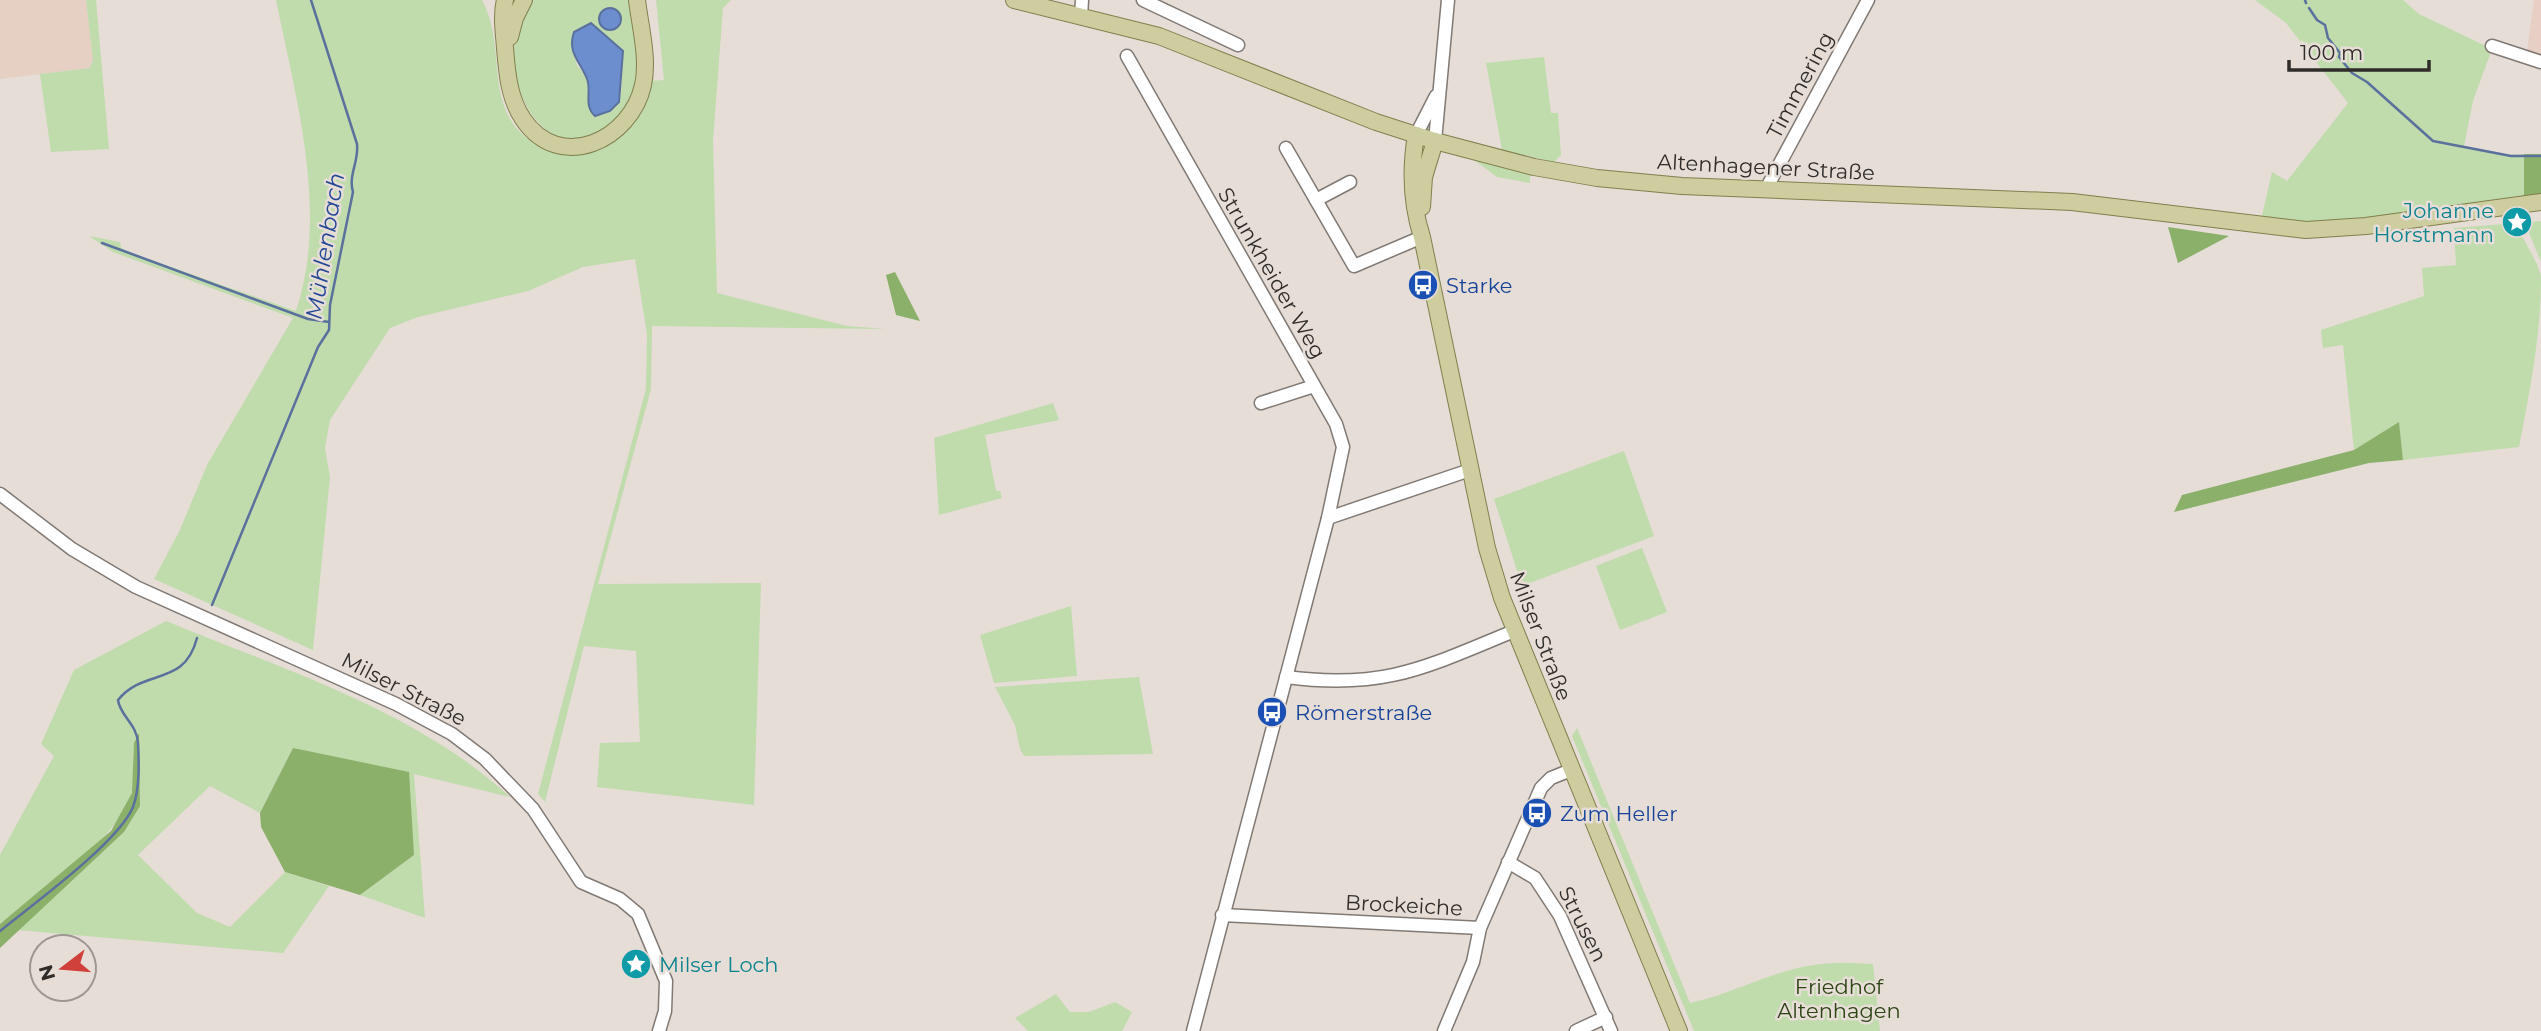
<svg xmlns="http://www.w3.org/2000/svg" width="2541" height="1031" font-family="Montserrat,sans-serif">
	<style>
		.commercial { fill: #e5d0c3 }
		.education { fill: #e7cfc5 }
		.green { fill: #c0dbac; fill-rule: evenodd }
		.forest { fill: #8ab06a }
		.water { fill: #6c8ecf; stroke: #5a719d; stroke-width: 2 }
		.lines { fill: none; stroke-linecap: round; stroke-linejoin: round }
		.stream { stroke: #5a719d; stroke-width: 2.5 }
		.minor-casing { stroke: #817973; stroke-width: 15 }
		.major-casing { stroke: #807f4d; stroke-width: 18 }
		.minor { stroke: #fff; stroke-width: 12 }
		.major { stroke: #cdcda0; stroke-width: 16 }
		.labels { text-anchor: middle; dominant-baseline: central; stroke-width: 5; stroke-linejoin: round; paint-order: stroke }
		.street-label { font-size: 21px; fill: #2f2c29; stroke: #e6ddd7 }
		.culture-label { font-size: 21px; fill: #0d838f; stroke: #e6ddd7; text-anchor: end }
		.transit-label { font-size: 21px; fill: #164399; stroke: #e6ddd7; text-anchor: start }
		.park-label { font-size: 21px; fill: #2c4412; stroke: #e6ddd7 }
		.water-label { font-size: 23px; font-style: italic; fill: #234795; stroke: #e6ddd7 }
	</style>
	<rect width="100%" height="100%" fill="#e6ddd7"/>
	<path class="commercial" d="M 0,0 L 86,0 L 93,60 L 90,68 L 0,79 Z"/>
	<path class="education" d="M 2534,0 L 2541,0 L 2541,56 L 2527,51 Z"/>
	<g class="green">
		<path d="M 86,0 L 96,0 L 109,149 L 51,152 L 40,74 L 90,68 L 93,60 Z"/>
		<path d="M 276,0 L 482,0 C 510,50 477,118 545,149 C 569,160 599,149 620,135 C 638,124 650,102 650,81 L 664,80 L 656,0 L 731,0 L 723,8 L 713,141 L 717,293 L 847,326 L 886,329 L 652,326 L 651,389 L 598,584 L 761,583 L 754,805 L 597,787 L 600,743 L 640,742 L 636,651 L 584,646 L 545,802 L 538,794 L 646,389 L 647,334 L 635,259 L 583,267 L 528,291 L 418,317 L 390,328 L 330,420 L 325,448 L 330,477 L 313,650 L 154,579 L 179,532 L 207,465 L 293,318 L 113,252 L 89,236 L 120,242 L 121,248 L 137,255 L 296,311 C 329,212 296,99 276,0 Z"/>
		<path d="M 531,0 L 630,0 L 641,69 L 624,120 C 612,125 598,136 585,139 C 532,149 505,75 516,34 C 519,23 526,11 531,0 ZM 591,23 L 623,51 L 621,94 L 591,112 L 586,76 L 577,65 L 572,50 Z"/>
		<path d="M 2255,0 L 2403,0 L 2419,14 L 2492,49 L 2473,101 L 2464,146 L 2510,155 L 2524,154 L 2524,197 L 2340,224 L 2261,220 L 2272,172 L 2287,181 L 2348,103 L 2286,23 Z"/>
		<path d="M 1544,57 L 1551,113 L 1558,113 L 1561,155 L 1554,162 L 1502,150 L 1486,63 Z"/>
		<path d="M 1474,160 L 1530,173 L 1530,183 L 1497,177 Z"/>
		<path d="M 2541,221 L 2541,262 L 2525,223 Z"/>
		<path d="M 2517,223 C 2522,241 2538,260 2541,277 C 2541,334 2530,391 2519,447 L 2403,460 L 2399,423 L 2354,450 L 2343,345 L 2323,348 L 2321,330 L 2424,296 L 2422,268 L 2456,265 L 2454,228 Z"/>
		<path d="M 1053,403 L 1059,420 L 985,435 L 996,491 L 1000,491 L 1002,498 L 939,515 L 934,438 Z"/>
		<path d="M 1624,451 L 1654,536 L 1522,586 L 1494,499 Z"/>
		<path d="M 1642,548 L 1667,612 L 1620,630 L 1596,566 Z"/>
		<path d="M 1071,606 L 1077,676 L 994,683 L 980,635 Z"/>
		<path d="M 166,621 C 284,670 415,710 510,797 L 414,774 L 425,918 L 360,895 L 414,855 L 293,748 L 260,813 L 210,786 L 138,855 L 197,913 L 230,927 L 285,872 L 329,886 L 283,953 L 17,930 L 124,832 L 140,805 L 138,735 C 129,753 137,774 132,793 C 119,839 37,893 0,924 L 0,855 L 54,756 L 41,744 L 74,670 Z"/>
		<path d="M 1139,677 L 1153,754 L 1024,756 L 1020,749 L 1015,725 L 995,687 Z"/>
		<path d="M 1577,728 L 1690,1003 C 1732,994 1771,971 1814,965 C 1833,962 1854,963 1873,964 L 1880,1031 L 1694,1031 L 1572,736 Z"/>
		<path d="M 1056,994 L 1070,1012 L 1089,1012 L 1115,1002 L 1132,1012 L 1122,1031 L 1028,1031 L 1015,1018 Z"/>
	</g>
	<g class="forest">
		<path d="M 2524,154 L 2541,154 L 2541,195 L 2524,197 Z"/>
		<path d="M 2168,227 L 2229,236 L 2178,263 Z"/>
		<path d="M 895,272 L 920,321 L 896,315 L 886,275 Z"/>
		<path d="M 2399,422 L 2403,460 L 2369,463 L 2174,512 L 2182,495 L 2354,450 Z"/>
		<path d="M 139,733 L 140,806 L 124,832 L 0,948 L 0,924 L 111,831 L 132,793 L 134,743 Z"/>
		<path d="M 293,748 L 409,772 L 414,855 L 360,895 L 285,872 L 261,827 L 260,813 Z"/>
	</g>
	<g class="water">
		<circle cx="610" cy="19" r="11"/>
		<path d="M 591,23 L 623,51 L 619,102 L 610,111 L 595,116 C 583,105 592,92 587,79 C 580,61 567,53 574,32 Z"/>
	</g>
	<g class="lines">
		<g class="stream">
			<path d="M 2305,0 L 2306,3"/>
			<path d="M 2309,8 L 2317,20 L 2325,25 L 2328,38 L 2340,53 L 2339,57 L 2352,73 L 2367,82 L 2433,141 L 2511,156 L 2541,156"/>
			<path d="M 102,243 L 308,319 L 329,322"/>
			<path d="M 212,605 L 318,347 L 329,330 L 330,305 L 353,192 C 348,175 359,162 357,144 L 311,0"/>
			<path d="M 0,931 C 33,904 118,843 133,807 C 140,788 139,762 138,743 C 137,724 120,716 118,700 C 145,667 184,688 197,638"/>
		</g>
		<g class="minor-casing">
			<g id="minor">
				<path d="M 1143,0 L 1238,45"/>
				<path d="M 1081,16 L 1082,0"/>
				<path d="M 2492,46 L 2541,62"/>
				<path d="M 1127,56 L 1336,424 L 1343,447 L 1328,518 L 1193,1031"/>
				<path d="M 1416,135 L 1436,96"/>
				<path d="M 1435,141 L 1448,0"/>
				<path d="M 1286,148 L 1354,266 L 1422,237"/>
				<path d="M 1766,189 L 1868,0"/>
				<path d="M 1316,200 L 1350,182"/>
				<path d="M 1261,403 L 1314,386"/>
				<path d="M 0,494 L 72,549 L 136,587 L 396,704 L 452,734 L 485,759 L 533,809 L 581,882 L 620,899 L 638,914 L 666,981 L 665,1011 L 659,1031"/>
				<path d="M 1328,518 L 1470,470"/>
				<path d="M 1286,677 C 1385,690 1426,667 1514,631"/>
				<path d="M 1508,862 L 1535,878 L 1560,916 L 1611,1031"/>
				<path d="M 1222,915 L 1480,928"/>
				<path d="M 1444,1031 L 1473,962 L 1480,928 L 1541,788 L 1551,778 L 1571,770"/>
				<path d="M 1576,1031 L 1606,1017"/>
			</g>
		</g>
		<g class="major-casing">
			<g id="major">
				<path d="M 505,0 C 501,15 504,33 505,48 C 507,73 509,98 523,119 C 560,174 631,140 643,85 C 649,59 640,26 637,0"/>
				<path d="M 1014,0 L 1159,36 L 1376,122 L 1435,141 L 1534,167 L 1597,178 L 1682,186 L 2072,202 L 2306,230 L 2366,226 L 2541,202"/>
				<path d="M 510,37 L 515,18 L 524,0"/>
				<path d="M 1416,135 C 1410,171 1411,203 1422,237 L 1487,548 L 1502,598 L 1679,1031"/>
				<path d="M 1422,207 L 1424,177 L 1435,141"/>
			</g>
		</g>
		<use href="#minor" class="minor"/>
		<use href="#major" class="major"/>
	</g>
	<defs>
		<g id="sight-disc" transform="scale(1.575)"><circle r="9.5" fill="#0f9aa8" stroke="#e6ddd7"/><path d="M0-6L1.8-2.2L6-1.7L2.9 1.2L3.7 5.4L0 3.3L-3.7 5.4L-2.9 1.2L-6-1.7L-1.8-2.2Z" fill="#fff"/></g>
		<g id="bus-disc" transform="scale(1.575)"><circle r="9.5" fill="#1a4fb4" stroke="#e6ddd7"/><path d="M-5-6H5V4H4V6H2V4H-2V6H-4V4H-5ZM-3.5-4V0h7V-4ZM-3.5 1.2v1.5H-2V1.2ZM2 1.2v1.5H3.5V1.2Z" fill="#fff"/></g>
	</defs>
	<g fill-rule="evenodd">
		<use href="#sight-disc" x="2517" y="222"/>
		<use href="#bus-disc" x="1423" y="285"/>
		<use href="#bus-disc" x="1272" y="712"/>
		<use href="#bus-disc" x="1537" y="813"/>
		<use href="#sight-disc" x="636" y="964"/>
	</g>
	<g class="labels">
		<g class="street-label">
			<text transform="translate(1800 85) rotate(-62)">Timmering</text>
			<text transform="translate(1766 167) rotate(3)">Altenhagener Straße</text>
			<text transform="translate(1272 273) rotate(60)">Strunkheider Weg</text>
			<text transform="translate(1541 636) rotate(69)">Milser Straße</text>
			<text transform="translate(404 689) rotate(27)">Milser Straße</text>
			<text transform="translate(1404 905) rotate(3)">Brockeiche</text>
			<text transform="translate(1583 924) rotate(63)">Strusen</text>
		</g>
		<g class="culture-label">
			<text x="2494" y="210">Johanne<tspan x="2494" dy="24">Horstmann</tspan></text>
			<text x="659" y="964" text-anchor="start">Milser Loch</text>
		</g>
		<g class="transit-label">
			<text x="1446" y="285">Starke</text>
			<text x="1295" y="712">Römerstraße</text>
			<text x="1560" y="813">Zum Heller</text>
		</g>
		<g class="park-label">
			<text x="1839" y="986">Friedhof<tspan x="1839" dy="24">Altenhagen</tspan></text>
		</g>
		<g class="water-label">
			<text transform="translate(325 246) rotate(-81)">Mühlenbach</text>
		</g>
	</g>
	<g transform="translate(63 968) rotate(254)"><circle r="33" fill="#e6ddd7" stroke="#9d9691" stroke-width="2"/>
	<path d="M0-5L12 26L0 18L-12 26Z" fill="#cf413a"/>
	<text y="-10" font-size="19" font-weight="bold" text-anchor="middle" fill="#2f2c29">N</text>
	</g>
	<path d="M2289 60v10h140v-10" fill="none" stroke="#2f2c29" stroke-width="3.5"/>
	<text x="2300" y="60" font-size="21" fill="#2f2c29" stroke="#e6ddd7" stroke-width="5" paint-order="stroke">100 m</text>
</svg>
